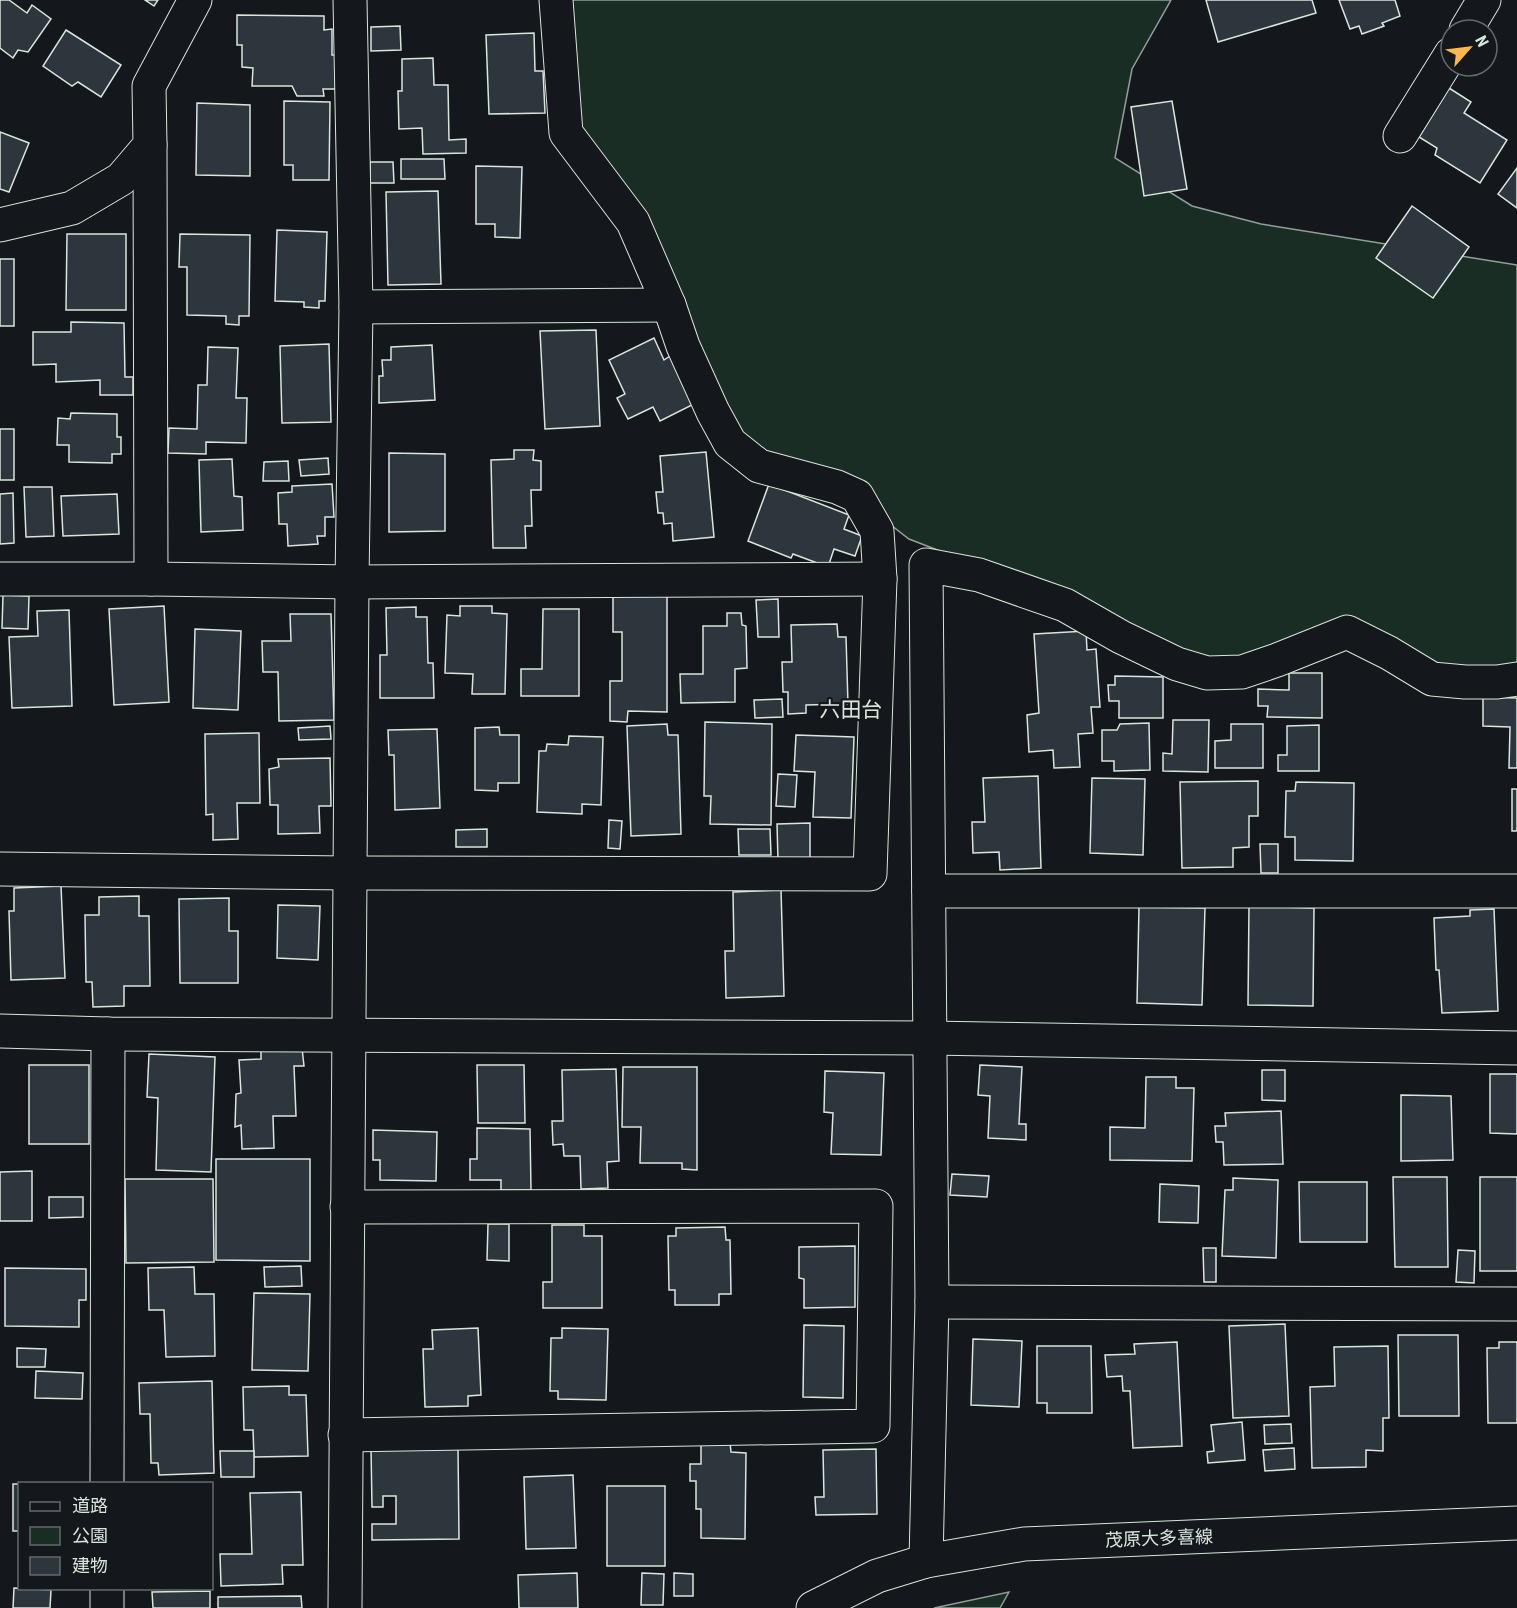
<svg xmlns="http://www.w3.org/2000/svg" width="1517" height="1608" font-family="'Roboto Condensed','Noto Sans JP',sans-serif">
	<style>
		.green { fill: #1a2d24; stroke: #939e99; stroke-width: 1.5 }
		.building { fill: #2c363c; stroke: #d8e6dc; stroke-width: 1.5 }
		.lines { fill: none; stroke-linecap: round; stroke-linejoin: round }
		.street-casing { stroke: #d8e6dc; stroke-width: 35 }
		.primary-casing { stroke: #d8e6dc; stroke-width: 35 }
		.street { stroke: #14181c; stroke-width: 33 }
		.primary { stroke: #14181c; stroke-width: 33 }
		.labels { text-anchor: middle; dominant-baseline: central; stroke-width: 4.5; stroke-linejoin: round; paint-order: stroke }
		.street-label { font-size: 18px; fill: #d8e6dc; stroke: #14181c }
		.quarter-label { font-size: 21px; fill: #d8e6dc; stroke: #14181c }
	</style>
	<rect width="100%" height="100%" fill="#14181c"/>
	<g class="green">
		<path d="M 570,0 L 1171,0 L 1132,69 L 1115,158 L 1192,206 L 1261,224 L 1517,265 L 1517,667 L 1501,674 L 1433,664 L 1390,639 L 1245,661 L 1205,659 L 1106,615 L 909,539 L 887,522 L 861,480 L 762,456 L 740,434 L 578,128 Z"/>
		<path d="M 1009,1592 L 1000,1608 L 934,1608 Z"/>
	</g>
	<g class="building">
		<path d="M 0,0 L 9,0 L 27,13 L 32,5 L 51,19 L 28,52 L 18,50 L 13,58 L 0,48 Z"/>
		<path d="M 145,0 L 158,0 L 154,6 Z"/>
		<path d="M 1206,0 L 1312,0 L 1316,13 L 1218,42 Z"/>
		<path d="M 1339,0 L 1395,0 L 1400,16 L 1382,23 L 1384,26 L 1362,34 L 1359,26 L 1350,29 Z"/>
		<path d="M 237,15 L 324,16 L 324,30 L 332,29 L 332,55 L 339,55 L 338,89 L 323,89 L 324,96 L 297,96 L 292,86 L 252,86 L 253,68 L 242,67 L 242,45 L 237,45 Z"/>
		<path d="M 400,26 L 401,50 L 371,51 L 371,27 Z"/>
		<path d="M 66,30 L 121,65 L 101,97 L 78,82 L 72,86 L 43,66 Z"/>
		<path d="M 534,33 L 535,71 L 543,71 L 545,113 L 489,114 L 486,35 Z"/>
		<path d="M 433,58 L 434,85 L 448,85 L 449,140 L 466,139 L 466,153 L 423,154 L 422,128 L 399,129 L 398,91 L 402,91 L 402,59 Z"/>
		<path d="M 1449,88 L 1471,102 L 1464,113 L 1507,140 L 1480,183 L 1435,155 L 1437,148 L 1419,137 Z"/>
		<path d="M 284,101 L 330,102 L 329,180 L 293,180 L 293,165 L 284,165 Z"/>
		<path d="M 1172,101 L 1187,189 L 1144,196 L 1131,107 Z"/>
		<path d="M 197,103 L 250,105 L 250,176 L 196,175 Z"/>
		<path d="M 0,132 L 29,143 L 9,192 L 0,189 Z"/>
		<path d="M 401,159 L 444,159 L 445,179 L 401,179 Z"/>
		<path d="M 370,162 L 393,162 L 394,183 L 370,183 Z"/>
		<path d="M 476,166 L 522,167 L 520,238 L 495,237 L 495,224 L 476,224 Z"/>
		<path d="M 1517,168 L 1517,208 L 1498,194 Z"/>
		<path d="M 438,191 L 441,284 L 388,285 L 386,192 Z"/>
		<path d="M 1412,206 L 1469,247 L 1433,298 L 1376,258 Z"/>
		<path d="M 277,230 L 327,232 L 325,301 L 319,301 L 319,308 L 304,307 L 304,302 L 275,301 Z"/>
		<path d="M 67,234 L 126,234 L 126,310 L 66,310 Z"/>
		<path d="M 180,234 L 250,235 L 249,316 L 239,316 L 239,325 L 226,324 L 226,316 L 187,315 L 187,267 L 179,267 Z"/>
		<rect x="0" y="259" width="14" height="67"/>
		<path d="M 71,322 L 124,323 L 125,377 L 133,377 L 133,395 L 100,395 L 100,380 L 56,382 L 56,364 L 33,365 L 33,332 L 71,332 Z"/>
		<path d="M 596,330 L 600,426 L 545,429 L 540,331 Z"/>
		<path d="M 654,338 L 664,360 L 670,356 L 694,404 L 660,421 L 653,407 L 628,419 L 617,398 L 625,394 L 609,360 Z"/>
		<path d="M 329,344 L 331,422 L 282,423 L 280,346 Z"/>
		<path d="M 432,345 L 435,400 L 379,403 L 379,376 L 383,376 L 382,360 L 391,360 L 391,347 Z"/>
		<path d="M 208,347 L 238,348 L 236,398 L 247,398 L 246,443 L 206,442 L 206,454 L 168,453 L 169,428 L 197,429 L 198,385 L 207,385 Z"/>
		<path d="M 71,413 L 117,414 L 117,437 L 121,437 L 121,454 L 112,454 L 112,463 L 69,462 L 69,445 L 57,445 L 58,418 L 70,419 Z"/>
		<rect x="0" y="429" width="14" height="51"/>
		<path d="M 514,450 L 534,450 L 533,460 L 541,461 L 541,490 L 531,490 L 532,526 L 525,526 L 526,548 L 493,548 L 491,460 L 514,459 Z"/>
		<path d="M 706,452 L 714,537 L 673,541 L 672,523 L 664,524 L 663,513 L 658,513 L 656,492 L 663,492 L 660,456 Z"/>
		<path d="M 389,453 L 445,454 L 445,531 L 389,532 Z"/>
		<path d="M 328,458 L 329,474 L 301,476 L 299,460 Z"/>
		<path d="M 232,459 L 234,496 L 242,497 L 243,530 L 201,532 L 199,460 Z"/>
		<path d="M 288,461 L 289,481 L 263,481 L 264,462 Z"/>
		<path d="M 332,484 L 334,517 L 325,517 L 325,536 L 317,536 L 318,544 L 288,546 L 287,524 L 279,524 L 278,493 L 292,492 L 292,486 Z"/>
		<path d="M 769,484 L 849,515 L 844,529 L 862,536 L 855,556 L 834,549 L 828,567 L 793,554 L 791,558 L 748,541 Z"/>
		<path d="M 24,487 L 52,487 L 54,536 L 26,537 Z"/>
		<path d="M 13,493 L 14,543 L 0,544 L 0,494 Z"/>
		<path d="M 117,494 L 119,534 L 63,536 L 61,496 Z"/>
		<path d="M 613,594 L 667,594 L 667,712 L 628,711 L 627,722 L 610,721 L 610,681 L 622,681 L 622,632 L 613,632 Z"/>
		<path d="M 3,595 L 29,596 L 28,629 L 2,628 Z"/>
		<path d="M 778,599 L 779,637 L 758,637 L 756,600 Z"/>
		<path d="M 164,606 L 169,702 L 114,705 L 109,609 Z"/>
		<path d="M 460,606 L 492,606 L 492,613 L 507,614 L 505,694 L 472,694 L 473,674 L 445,673 L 447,615 L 460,616 Z"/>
		<path d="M 416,607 L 416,617 L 427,617 L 428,663 L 433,663 L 434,698 L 380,698 L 380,655 L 387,655 L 386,608 Z"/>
		<path d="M 543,609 L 579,609 L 579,696 L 521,696 L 521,669 L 542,669 Z"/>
		<path d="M 69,610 L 72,706 L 12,708 L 9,637 L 38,636 L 37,611 Z"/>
		<path d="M 727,613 L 741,613 L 742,625 L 746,626 L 747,668 L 735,669 L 735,702 L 681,703 L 680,674 L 703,674 L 703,626 L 727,626 Z"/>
		<path d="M 290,614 L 331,614 L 334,720 L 279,721 L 278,672 L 263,672 L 262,641 L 291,641 Z"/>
		<path d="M 837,624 L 838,637 L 846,637 L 848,704 L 806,705 L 806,713 L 788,714 L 788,692 L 783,692 L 782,662 L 792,662 L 791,625 Z"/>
		<path d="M 195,629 L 241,631 L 238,710 L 193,708 Z"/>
		<path d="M 1086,631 L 1087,650 L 1096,649 L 1100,707 L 1091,707 L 1093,733 L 1078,734 L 1080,767 L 1054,768 L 1053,750 L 1029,752 L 1027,715 L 1039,713 L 1034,634 Z"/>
		<path d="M 1289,673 L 1322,673 L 1322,718 L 1267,717 L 1268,706 L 1258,706 L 1258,689 L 1289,690 Z"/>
		<path d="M 1115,676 L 1163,677 L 1163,718 L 1119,718 L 1119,701 L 1109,701 L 1108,685 L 1115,685 Z"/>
		<path d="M 1483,697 L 1517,698 L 1517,768 L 1509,768 L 1510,727 L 1483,726 Z"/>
		<path d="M 782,699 L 783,717 L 755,718 L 754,700 Z"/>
		<path d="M 1173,720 L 1209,720 L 1208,772 L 1163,771 L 1163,753 L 1172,754 Z"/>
		<path d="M 705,722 L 772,724 L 771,825 L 710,824 L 711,796 L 704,796 Z"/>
		<path d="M 1149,723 L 1150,770 L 1114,771 L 1114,761 L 1102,761 L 1102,730 L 1117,730 L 1120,724 Z"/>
		<path d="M 667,724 L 668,735 L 678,735 L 681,834 L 631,836 L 627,726 Z"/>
		<path d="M 1231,724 L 1263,724 L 1263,768 L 1215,768 L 1215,741 L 1231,740 Z"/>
		<path d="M 1319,725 L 1319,771 L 1278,771 L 1278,755 L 1287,755 L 1287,726 Z"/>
		<path d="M 330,726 L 331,739 L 299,740 L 298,728 Z"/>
		<path d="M 499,727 L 500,735 L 519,735 L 519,783 L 498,783 L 498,791 L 475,790 L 475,728 Z"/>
		<path d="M 437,729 L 440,808 L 395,810 L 394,755 L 389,755 L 388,730 Z"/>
		<path d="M 259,733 L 260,803 L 237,803 L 238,839 L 213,840 L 213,814 L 206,815 L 205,734 Z"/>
		<path d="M 796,735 L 854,737 L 851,818 L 813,817 L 815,772 L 794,771 Z"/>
		<path d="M 569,736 L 603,737 L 601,805 L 582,804 L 582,814 L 537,812 L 539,751 L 546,751 L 547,744 L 568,745 Z"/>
		<path d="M 330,758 L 331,806 L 319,806 L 320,833 L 278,834 L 278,805 L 270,805 L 269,769 L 279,767 L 278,759 Z"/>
		<path d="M 778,774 L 797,775 L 795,807 L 776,806 Z"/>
		<path d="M 1038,776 L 1041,868 L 1000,870 L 999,852 L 973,853 L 972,822 L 985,822 L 983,778 Z"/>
		<path d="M 1092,778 L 1145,779 L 1143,855 L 1090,853 Z"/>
		<path d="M 1258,781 L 1258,816 L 1249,816 L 1249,847 L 1233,848 L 1233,867 L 1182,868 L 1180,782 Z"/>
		<path d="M 1296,782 L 1354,783 L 1353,861 L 1295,860 L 1295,837 L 1285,837 L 1286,791 L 1295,791 Z"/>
		<rect x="1512" y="789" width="5" height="42"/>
		<path d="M 609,820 L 622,821 L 620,849 L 608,848 Z"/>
		<path d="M 810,823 L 810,859 L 778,860 L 777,824 Z"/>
		<path d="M 487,829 L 487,847 L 456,847 L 456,830 Z"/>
		<path d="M 738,829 L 770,829 L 771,855 L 739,855 Z"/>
		<path d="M 1260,844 L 1278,844 L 1278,873 L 1261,873 Z"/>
		<path d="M 61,886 L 65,978 L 11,980 L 9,911 L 14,911 L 14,888 Z"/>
		<path d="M 781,890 L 784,996 L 726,998 L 725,951 L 734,951 L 733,892 Z"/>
		<path d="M 139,896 L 139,916 L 149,916 L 150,986 L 124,986 L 124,1006 L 93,1007 L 92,982 L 86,982 L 85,915 L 99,915 L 99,897 Z"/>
		<path d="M 229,898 L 229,931 L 238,931 L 238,983 L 180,983 L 179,899 Z"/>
		<path d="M 278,905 L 320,906 L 318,960 L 277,958 Z"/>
		<path d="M 1249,906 L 1314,908 L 1313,1006 L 1248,1005 Z"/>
		<path d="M 1139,907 L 1205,908 L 1202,1005 L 1137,1003 Z"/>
		<path d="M 1494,909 L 1498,1011 L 1442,1013 L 1439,970 L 1436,970 L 1434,918 L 1470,916 L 1470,910 Z"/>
		<path d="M 302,1048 L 304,1066 L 294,1066 L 296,1116 L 273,1116 L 274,1148 L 242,1149 L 241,1125 L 235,1127 L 236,1094 L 241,1093 L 239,1060 L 261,1059 L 261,1049 Z"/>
		<path d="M 149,1054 L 215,1057 L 211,1172 L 156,1170 L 158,1098 L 147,1097 Z"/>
		<rect x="29" y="1065" width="60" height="79"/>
		<path d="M 477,1065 L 524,1065 L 525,1123 L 478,1123 Z"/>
		<path d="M 980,1065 L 1022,1067 L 1019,1124 L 1026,1124 L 1026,1140 L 988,1138 L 990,1096 L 978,1095 Z"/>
		<path d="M 623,1067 L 697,1067 L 697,1170 L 682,1169 L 682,1163 L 640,1163 L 641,1127 L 622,1127 Z"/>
		<path d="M 616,1069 L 619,1161 L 607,1162 L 608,1188 L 581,1189 L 580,1156 L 564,1156 L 563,1144 L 553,1145 L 552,1121 L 563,1121 L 562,1070 Z"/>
		<path d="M 1262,1070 L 1285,1070 L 1285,1101 L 1262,1100 Z"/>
		<path d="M 825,1071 L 884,1073 L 881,1155 L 831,1154 L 833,1113 L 824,1112 Z"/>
		<path d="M 1490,1074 L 1517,1074 L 1517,1134 L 1490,1133 Z"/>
		<path d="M 1146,1077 L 1176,1077 L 1176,1088 L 1194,1088 L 1192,1161 L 1110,1160 L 1110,1127 L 1145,1128 Z"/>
		<path d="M 1401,1095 L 1451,1096 L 1453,1160 L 1401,1161 Z"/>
		<path d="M 1281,1111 L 1283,1164 L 1224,1165 L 1223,1142 L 1216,1142 L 1215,1126 L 1226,1126 L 1225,1113 Z"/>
		<path d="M 477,1128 L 530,1129 L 531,1190 L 501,1190 L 501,1180 L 470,1180 L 470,1159 L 477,1159 Z"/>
		<path d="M 373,1130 L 437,1132 L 436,1181 L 380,1180 L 380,1160 L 373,1160 Z"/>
		<path d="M 216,1159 L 310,1159 L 310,1261 L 216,1260 Z"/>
		<path d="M 32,1171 L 32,1221 L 0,1221 L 0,1172 Z"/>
		<path d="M 952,1174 L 989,1176 L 987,1197 L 950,1195 Z"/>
		<path d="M 1393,1177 L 1447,1177 L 1448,1267 L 1395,1267 Z"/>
		<rect x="1480" y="1177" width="37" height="94"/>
		<path d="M 1233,1178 L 1278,1180 L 1276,1258 L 1222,1256 L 1225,1190 L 1233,1190 Z"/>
		<path d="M 125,1179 L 213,1179 L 214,1262 L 126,1263 Z"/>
		<path d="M 1299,1182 L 1367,1182 L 1367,1242 L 1300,1242 Z"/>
		<path d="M 1160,1184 L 1199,1186 L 1198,1223 L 1159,1222 Z"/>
		<path d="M 49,1197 L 83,1197 L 83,1217 L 49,1218 Z"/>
		<path d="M 488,1224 L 509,1224 L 509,1261 L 487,1260 Z"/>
		<path d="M 552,1225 L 584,1225 L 584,1236 L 602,1236 L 602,1308 L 543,1308 L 543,1282 L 552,1282 Z"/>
		<path d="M 725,1227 L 726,1240 L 730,1240 L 731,1294 L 719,1294 L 719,1305 L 675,1305 L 675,1290 L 669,1290 L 668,1236 L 676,1236 L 676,1228 Z"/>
		<path d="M 855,1246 L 855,1307 L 804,1308 L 804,1279 L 799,1278 L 799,1247 Z"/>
		<path d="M 1203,1248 L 1216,1248 L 1216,1282 L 1204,1282 Z"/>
		<path d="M 1458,1250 L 1475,1251 L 1474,1283 L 1456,1282 Z"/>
		<path d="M 301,1266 L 302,1286 L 265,1287 L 264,1267 Z"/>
		<path d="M 194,1267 L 195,1294 L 214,1294 L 215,1356 L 166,1357 L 164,1310 L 149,1310 L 148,1268 Z"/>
		<path d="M 5,1268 L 86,1269 L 86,1300 L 79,1300 L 79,1327 L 5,1326 Z"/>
		<path d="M 254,1293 L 310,1294 L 308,1371 L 252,1370 Z"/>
		<path d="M 1285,1324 L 1289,1416 L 1233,1418 L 1229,1326 Z"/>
		<path d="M 804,1325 L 844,1326 L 843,1398 L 803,1397 Z"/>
		<path d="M 478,1328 L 481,1395 L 468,1396 L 468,1406 L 425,1407 L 423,1349 L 433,1349 L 432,1330 Z"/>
		<path d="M 562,1328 L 608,1329 L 606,1400 L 558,1399 L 558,1391 L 550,1391 L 551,1338 L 562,1338 Z"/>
		<path d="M 1398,1335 L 1458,1335 L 1459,1416 L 1399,1416 Z"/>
		<path d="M 973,1339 L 1022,1341 L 1019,1407 L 971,1405 Z"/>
		<path d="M 1177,1342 L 1182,1446 L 1133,1448 L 1130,1391 L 1123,1391 L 1122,1376 L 1107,1377 L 1105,1355 L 1135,1354 L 1134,1344 Z"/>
		<path d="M 1499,1342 L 1517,1342 L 1517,1423 L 1488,1423 L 1487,1348 L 1499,1348 Z"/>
		<path d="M 1037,1346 L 1091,1346 L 1092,1413 L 1047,1413 L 1047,1403 L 1037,1403 Z"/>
		<path d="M 1388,1346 L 1389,1418 L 1383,1418 L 1383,1451 L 1366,1450 L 1366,1467 L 1312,1468 L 1310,1387 L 1335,1386 L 1334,1347 Z"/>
		<path d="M 17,1348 L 46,1349 L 45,1367 L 17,1367 Z"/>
		<path d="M 36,1371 L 83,1373 L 82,1399 L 35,1398 Z"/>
		<path d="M 212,1381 L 214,1473 L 159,1475 L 158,1463 L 151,1463 L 150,1414 L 140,1414 L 139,1383 Z"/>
		<path d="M 289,1386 L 289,1395 L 306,1395 L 308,1456 L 254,1457 L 253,1430 L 244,1430 L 243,1387 Z"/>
		<path d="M 1242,1422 L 1245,1460 L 1208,1463 L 1207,1452 L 1214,1451 L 1211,1425 Z"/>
		<path d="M 1291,1424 L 1292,1443 L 1265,1444 L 1264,1425 Z"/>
		<path d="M 701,1442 L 730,1442 L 731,1452 L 746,1453 L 745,1539 L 701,1538 L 701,1509 L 696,1509 L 696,1481 L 690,1481 L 690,1464 L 701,1464 Z"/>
		<path d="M 458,1446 L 459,1539 L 372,1540 L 372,1524 L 396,1524 L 396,1496 L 383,1496 L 383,1507 L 372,1507 L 371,1447 Z"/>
		<path d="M 1294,1448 L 1295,1469 L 1265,1471 L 1263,1450 Z"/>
		<path d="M 876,1449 L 877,1514 L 816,1515 L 815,1497 L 824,1497 L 823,1450 Z"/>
		<path d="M 220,1451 L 254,1451 L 254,1477 L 221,1477 Z"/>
		<path d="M 573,1475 L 576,1548 L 526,1549 L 524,1477 Z"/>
		<rect x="13" y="1484" width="7" height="47"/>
		<rect x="607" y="1486" width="58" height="80"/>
		<path d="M 301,1492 L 303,1565 L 282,1565 L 283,1584 L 221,1586 L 220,1554 L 252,1554 L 250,1493 Z"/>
		<path d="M 577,1573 L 578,1608 L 519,1608 L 518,1575 Z"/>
		<path d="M 642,1573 L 664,1574 L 663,1605 L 641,1605 Z"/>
		<path d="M 674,1573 L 693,1574 L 693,1596 L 674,1596 Z"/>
		<path d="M 14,1588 L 51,1590 L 50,1608 L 13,1608 Z"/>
		<path d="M 210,1591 L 210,1608 L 153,1608 L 152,1592 Z"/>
		<path d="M 301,1596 L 302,1608 L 218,1608 L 218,1597 Z"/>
	</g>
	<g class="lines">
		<g class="street-casing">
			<g id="street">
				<path d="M 1466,30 L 1484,0"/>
				<path d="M 1400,136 L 1451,54"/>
				<path d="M 150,145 L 151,579"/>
				<path d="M 0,225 L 72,208 L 121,179 L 150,145 L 149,86 L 195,0"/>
				<path d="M 356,307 L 669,305"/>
				<path d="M 0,579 L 151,579 L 352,582 L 880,579"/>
				<path d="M 0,869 L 350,873 L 870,874 L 880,579 L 877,531 L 857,496 L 837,487 L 759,466 L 730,443 L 713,412 L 683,346 L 669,305 L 633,222 L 566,133 L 556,0"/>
				<path d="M 929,891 L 1517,891"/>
				<path d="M 0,1031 L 108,1034 L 929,1038 L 1517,1048"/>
				<path d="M 932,1302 L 1517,1304"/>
				<path d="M 345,1435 L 873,1426 L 876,1206 L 347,1207"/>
				<path d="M 107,1484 L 108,1034"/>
				<path d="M 926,1561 L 932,1302 L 926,565 L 979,575 L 1065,605 L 1121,637 L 1177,664 L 1207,673 L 1242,672 L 1277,660 L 1347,632 L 1389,653 L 1432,679 L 1465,682 L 1497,682 L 1517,679"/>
				<path d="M 107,1608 L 107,1588"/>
				<path d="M 345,1608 L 352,582 L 356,307 L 350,0"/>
			</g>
		</g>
		<g class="primary-casing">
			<path id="primary" d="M 813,1608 L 877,1576 L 926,1561 L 1024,1544 L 1517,1523"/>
		</g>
		<use href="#street" class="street"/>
		<use href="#primary" class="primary"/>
	</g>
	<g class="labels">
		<g class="street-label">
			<text transform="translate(1159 1538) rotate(-2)">茂原大多喜線</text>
		</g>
		<g class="quarter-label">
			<text x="851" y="710">六田台</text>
		</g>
	</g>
	<rect x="18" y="1482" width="195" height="108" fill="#14181c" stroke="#626a69" stroke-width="1.5"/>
	<rect x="30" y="1502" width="30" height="9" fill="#14181c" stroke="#626a69" stroke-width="1.5"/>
	<text x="72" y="1512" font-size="18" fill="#d8e6dc">道路</text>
	<rect x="30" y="1527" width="30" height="18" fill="#1a2d24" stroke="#626a69" stroke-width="1.5"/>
	<text x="72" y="1542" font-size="18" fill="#d8e6dc">公園</text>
	<rect x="30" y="1557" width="30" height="18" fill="#2c363c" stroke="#626a69" stroke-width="1.5"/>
	<text x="72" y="1572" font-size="18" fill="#d8e6dc">建物</text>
	<g transform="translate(1469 48) rotate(62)"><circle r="28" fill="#14181c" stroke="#626a69" stroke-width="1.5"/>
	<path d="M0-4.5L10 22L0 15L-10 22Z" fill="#ffb74d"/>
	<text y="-9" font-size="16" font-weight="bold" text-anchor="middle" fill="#d8e6dc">N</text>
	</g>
</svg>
